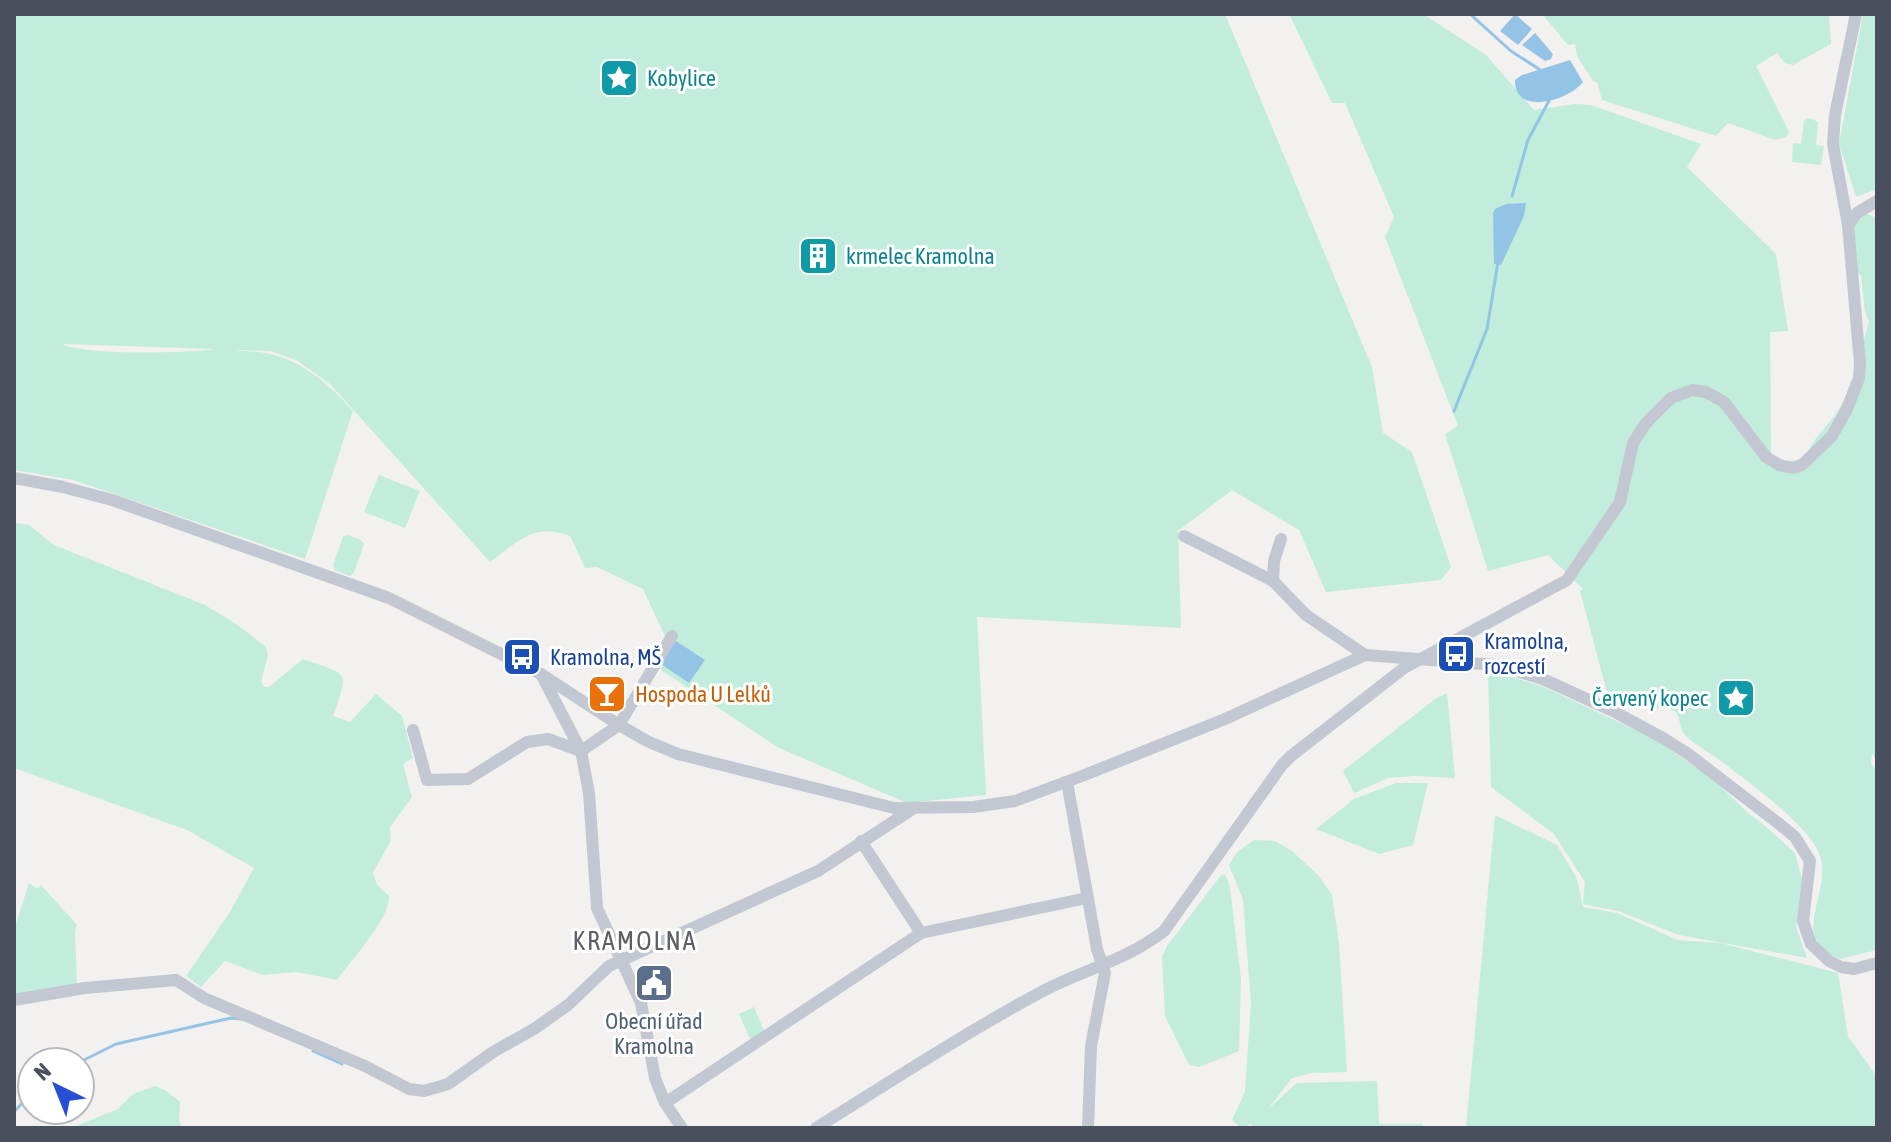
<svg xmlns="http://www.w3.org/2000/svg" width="1891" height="1142" font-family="'Asap Condensed',sans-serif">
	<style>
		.green { fill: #c2ecdb; fill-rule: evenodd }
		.water { fill: #93c4e6 }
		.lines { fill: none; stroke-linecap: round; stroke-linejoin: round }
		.stream { stroke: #93c4e6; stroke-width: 3 }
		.minor { stroke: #c2c7d1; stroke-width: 12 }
		.labels { text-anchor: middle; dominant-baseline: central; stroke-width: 6; stroke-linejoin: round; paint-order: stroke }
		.culture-label { font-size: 22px; fill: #0d838f; stroke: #fff; text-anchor: start }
		.transit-label { font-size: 22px; fill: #164399; stroke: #fff; text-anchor: start }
		.food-label { font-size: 22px; fill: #c56008; stroke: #fff; text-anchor: start }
		.service-label { font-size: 22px; fill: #4e5e75; stroke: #fff }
		.quarter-label { font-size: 26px; letter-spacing: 2px; fill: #5d5f65; stroke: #fff }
	</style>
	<rect width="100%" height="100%" fill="#f2f1f0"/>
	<g class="green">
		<path d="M 14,14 L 1225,14 L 1372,367 L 1383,433 L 1412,452 L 1451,567 L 1441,580 L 1326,592 L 1299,530 L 1232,490 L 1178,531 L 1181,628 L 977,617 L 986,795 L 907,803 L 779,748 L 661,670 L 667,641 L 643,589 L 597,567 L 585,568 L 570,536 C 534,522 519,541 490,562 L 330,384 L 298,361 L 271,351 L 235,350 C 245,352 256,351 266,353 C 302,360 330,385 353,411 L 305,559 L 73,480 L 14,470 ZM 62,344 L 216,349 L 217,349 C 185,353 88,356 62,344 Z"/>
		<path d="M 1289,14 L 1423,14 L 1486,55 L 1534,110 L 1575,104 L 1591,105 L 1701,144 L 1687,167 L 1776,254 L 1788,331 L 1770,332 L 1771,453 C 1783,463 1792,462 1806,457 C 1814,434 1834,422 1844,400 C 1856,377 1861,347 1869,322 L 1865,312 L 1861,275 L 1854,272 L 1850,234 L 1862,212 L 1877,218 L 1877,762 L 1872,753 L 1871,764 L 1877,770 L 1877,950 L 1840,959 C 1784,937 1837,890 1818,851 C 1802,819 1743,778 1714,756 C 1704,749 1692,743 1684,734 C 1679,728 1681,719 1676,712 L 1670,709 L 1643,707 L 1608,696 L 1580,591 L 1583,589 L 1548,555 L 1488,571 L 1445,434 L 1458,426 L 1385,237 L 1394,217 L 1345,103 L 1332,103 Z"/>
		<path d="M 1542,14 L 1829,14 L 1831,44 L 1793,65 L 1785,63 L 1777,53 L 1756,66 L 1789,132 L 1786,137 L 1775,140 L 1728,123 L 1716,136 L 1602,100 L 1597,82 L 1593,81 L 1577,56 L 1575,44 L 1568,45 Z"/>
		<path d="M 1863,14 L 1877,14 L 1877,189 L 1856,197 L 1839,144 Z"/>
		<path d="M 1810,118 L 1818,122 L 1816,145 L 1824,146 L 1821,165 L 1792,162 L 1793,143 L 1801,144 L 1804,120 Z"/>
		<path d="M 379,475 L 420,491 L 405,528 L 364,512 Z"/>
		<path d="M 18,523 L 29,525 L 54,545 L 205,605 L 236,624 L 266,647 L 268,655 L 261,682 L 265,687 L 269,687 L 303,659 C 350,676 349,669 333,716 L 350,722 L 376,694 L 402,716 L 413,758 L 403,764 L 412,797 L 390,827 L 391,841 L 373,872 L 377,885 L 389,896 C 390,919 351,960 337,980 L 297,972 L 263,975 L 225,961 L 201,987 L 186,976 L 230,912 L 254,868 L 187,830 L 14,768 L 14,524 Z"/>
		<path d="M 347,535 L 361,540 L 364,544 L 354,572 L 350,576 L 335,570 L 333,565 L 343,537 Z"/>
		<path d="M 1488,670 L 1542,686 L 1657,740 L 1715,781 L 1747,812 L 1764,825 L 1795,853 L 1803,883 L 1796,927 L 1807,958 L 1679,935 L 1618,911 L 1583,904 L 1585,882 L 1554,834 L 1491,787 Z"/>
		<path d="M 1447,693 L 1455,778 L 1415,776 L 1388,778 L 1354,793 L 1343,771 L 1435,699 Z"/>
		<path d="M 1396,783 L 1428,783 L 1413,845 L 1379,854 L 1316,829 L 1354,799 Z"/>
		<path d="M 1495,815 L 1557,845 L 1577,879 L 1583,907 L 1617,913 L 1678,940 L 1721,943 L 1838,973 L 1848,1036 L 1877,1077 L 1877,1128 L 1466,1128 Z"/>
		<path d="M 1254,840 L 1275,841 L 1292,851 L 1318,875 L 1332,895 L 1339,944 L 1347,1072 L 1311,1073 L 1292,1078 L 1268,1109 L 1297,1083 L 1377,1081 L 1379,1124 L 1423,1124 L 1423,1128 L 1250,1128 L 1252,1124 L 1241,1128 L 1232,1120 L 1245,1092 L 1251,1003 L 1243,900 L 1229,865 L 1237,852 Z"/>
		<path d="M 1222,874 L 1226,876 L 1230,887 L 1241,980 L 1239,1051 L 1199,1067 L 1189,1065 L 1165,1016 L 1162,957 L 1167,946 Z"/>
		<path d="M 29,883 L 37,889 L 41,885 L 77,925 L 75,931 L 77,985 L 14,996 L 14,930 Z"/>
		<path d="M 754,1007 L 765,1033 L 750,1039 L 739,1014 Z"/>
		<path d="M 155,1086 L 165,1090 L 180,1102 L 179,1121 L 182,1128 L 71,1128 L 118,1109 L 133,1094 Z"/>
	</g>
	<g class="water">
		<path d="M 1515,14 L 1532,29 L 1518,45 L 1500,31 Z"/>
		<path d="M 1535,33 L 1553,54 L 1551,59 L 1545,61 L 1522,45 Z"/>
		<path d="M 1570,60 L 1583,82 C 1570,100 1514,117 1515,80 L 1522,75 Z"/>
		<path d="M 1526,203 L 1524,216 L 1501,265 L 1494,264 L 1493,213 L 1495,209 L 1506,204 Z"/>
		<path d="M 676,641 L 705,660 L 689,683 L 661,664 Z"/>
	</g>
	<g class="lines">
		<g class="stream">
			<path d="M 1470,14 L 1511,51 L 1542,71"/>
			<path d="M 1512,196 L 1528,140 L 1551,97"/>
			<path d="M 1454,411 L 1487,329 L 1498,262"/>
			<path d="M 313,1051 L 342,1064"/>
			<path d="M 80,1062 L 116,1044 L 231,1018 L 241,1019"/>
			<path d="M 14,1112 L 32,1092"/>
		</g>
		<g class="minor">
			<path d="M 1848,225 L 1857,213 L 1877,201"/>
			<path d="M 14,478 L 63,487 L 112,500 L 389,598 L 541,674 L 619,725 L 649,742 L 678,754 L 894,808 L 973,807 L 1015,801 L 1082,776 L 1225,719 L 1365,655 L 1496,665 L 1543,679 L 1613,711 L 1663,738 L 1687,753 L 1778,823 L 1795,837 L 1810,861 L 1803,921 L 1811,944 L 1829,961 L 1841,967 L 1854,969 L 1877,963"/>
			<path d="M 1184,536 L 1273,581 L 1306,615 L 1365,655"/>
			<path d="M 1273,581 L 1274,561 L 1281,539"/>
			<path d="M 541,674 L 581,751 L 589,793 L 597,908 L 641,1003 L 655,1078 L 665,1103 L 682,1128"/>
			<path d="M 413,730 L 427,780 L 468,779 L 527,742 L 548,739 L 581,751 L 619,725 L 672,636"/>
			<path d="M 1067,782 L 1097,949 L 1105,973 L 1091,1046 L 1088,1128"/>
			<path d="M 861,841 L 921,933"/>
			<path d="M 14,1000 L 85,988 L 176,980 L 204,998 L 365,1066 L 409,1089 L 424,1091 L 448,1084 L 493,1052 L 534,1029 L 568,1005 L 609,966 L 818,871 L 911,810"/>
			<path d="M 665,1103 L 921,933 L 1087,898"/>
			<path d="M 816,1128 C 891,1081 965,1033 1043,991 C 1085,969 1125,961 1164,931 L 1282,765 L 1291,756 L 1404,668 L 1567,580 L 1620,502 L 1633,443 L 1646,423 L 1671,398 L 1692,390 L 1706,392 L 1724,402 L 1766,457 L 1779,465 L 1793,468 L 1802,465 L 1832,436 L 1847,409 L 1859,378 L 1860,364 L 1848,225 L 1833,144 L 1835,115 L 1856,14"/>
		</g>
	</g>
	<defs>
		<g id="sight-square" transform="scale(2)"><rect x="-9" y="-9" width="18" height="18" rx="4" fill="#0f9aa8" stroke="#fff"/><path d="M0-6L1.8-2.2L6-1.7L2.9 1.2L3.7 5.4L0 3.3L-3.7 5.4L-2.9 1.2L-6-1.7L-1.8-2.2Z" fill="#fff"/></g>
		<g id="building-square" transform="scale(2)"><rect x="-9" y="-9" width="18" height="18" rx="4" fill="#0f9aa8" stroke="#fff"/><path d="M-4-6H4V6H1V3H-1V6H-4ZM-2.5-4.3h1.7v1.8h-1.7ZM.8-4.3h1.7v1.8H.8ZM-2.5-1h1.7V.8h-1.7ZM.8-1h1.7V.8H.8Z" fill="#fff"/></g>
		<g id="bus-square" transform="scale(2)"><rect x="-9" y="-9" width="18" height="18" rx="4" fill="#1a4fb4" stroke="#fff"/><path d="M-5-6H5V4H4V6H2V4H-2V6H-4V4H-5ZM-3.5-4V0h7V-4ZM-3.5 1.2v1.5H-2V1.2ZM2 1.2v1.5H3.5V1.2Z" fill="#fff"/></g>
		<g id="bar-square" transform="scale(2)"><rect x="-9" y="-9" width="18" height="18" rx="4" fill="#e8710a" stroke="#fff"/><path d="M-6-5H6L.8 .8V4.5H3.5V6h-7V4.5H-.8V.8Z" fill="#fff"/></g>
		<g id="civic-square" transform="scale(2)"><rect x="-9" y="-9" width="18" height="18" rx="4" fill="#5c6f8a" stroke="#fff"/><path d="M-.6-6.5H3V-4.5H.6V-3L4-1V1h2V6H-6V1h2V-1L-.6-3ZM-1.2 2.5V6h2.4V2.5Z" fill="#fff"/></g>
	</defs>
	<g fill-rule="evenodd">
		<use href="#sight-square" x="619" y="78"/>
		<use href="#building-square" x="818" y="256"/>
		<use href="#bus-square" x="1456" y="654"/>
		<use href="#bus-square" x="522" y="657"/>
		<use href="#bar-square" x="607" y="694"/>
		<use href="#sight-square" x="1736" y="698"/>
		<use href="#civic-square" x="654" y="983"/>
	</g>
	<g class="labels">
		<g class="culture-label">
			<text x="647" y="78">Kobylice</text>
			<text x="846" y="256">krmelec Kramolna</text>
			<text x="1708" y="698" text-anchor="end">Červený kopec</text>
		</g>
		<g class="transit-label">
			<text x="1484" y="641">Kramolna,<tspan x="1484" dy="25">rozcestí</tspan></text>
			<text x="550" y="657">Kramolna, MŠ</text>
		</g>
		<g class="food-label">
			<text x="635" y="694">Hospoda U Lelků</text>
		</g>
		<g class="service-label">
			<text x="654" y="1021">Obecní úřad<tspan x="654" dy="25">Kramolna</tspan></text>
		</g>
		<g class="quarter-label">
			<text x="635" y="941">KRAMOLNA</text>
		</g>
	</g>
	<rect width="1891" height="1142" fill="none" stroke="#494f5c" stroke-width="32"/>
	<g transform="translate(56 1086) rotate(317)"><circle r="38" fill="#ffffff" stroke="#b6b9be" stroke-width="2"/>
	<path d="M0-6L14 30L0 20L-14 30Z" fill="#274fd6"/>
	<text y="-12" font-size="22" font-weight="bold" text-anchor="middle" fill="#494f5c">N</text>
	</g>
</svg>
